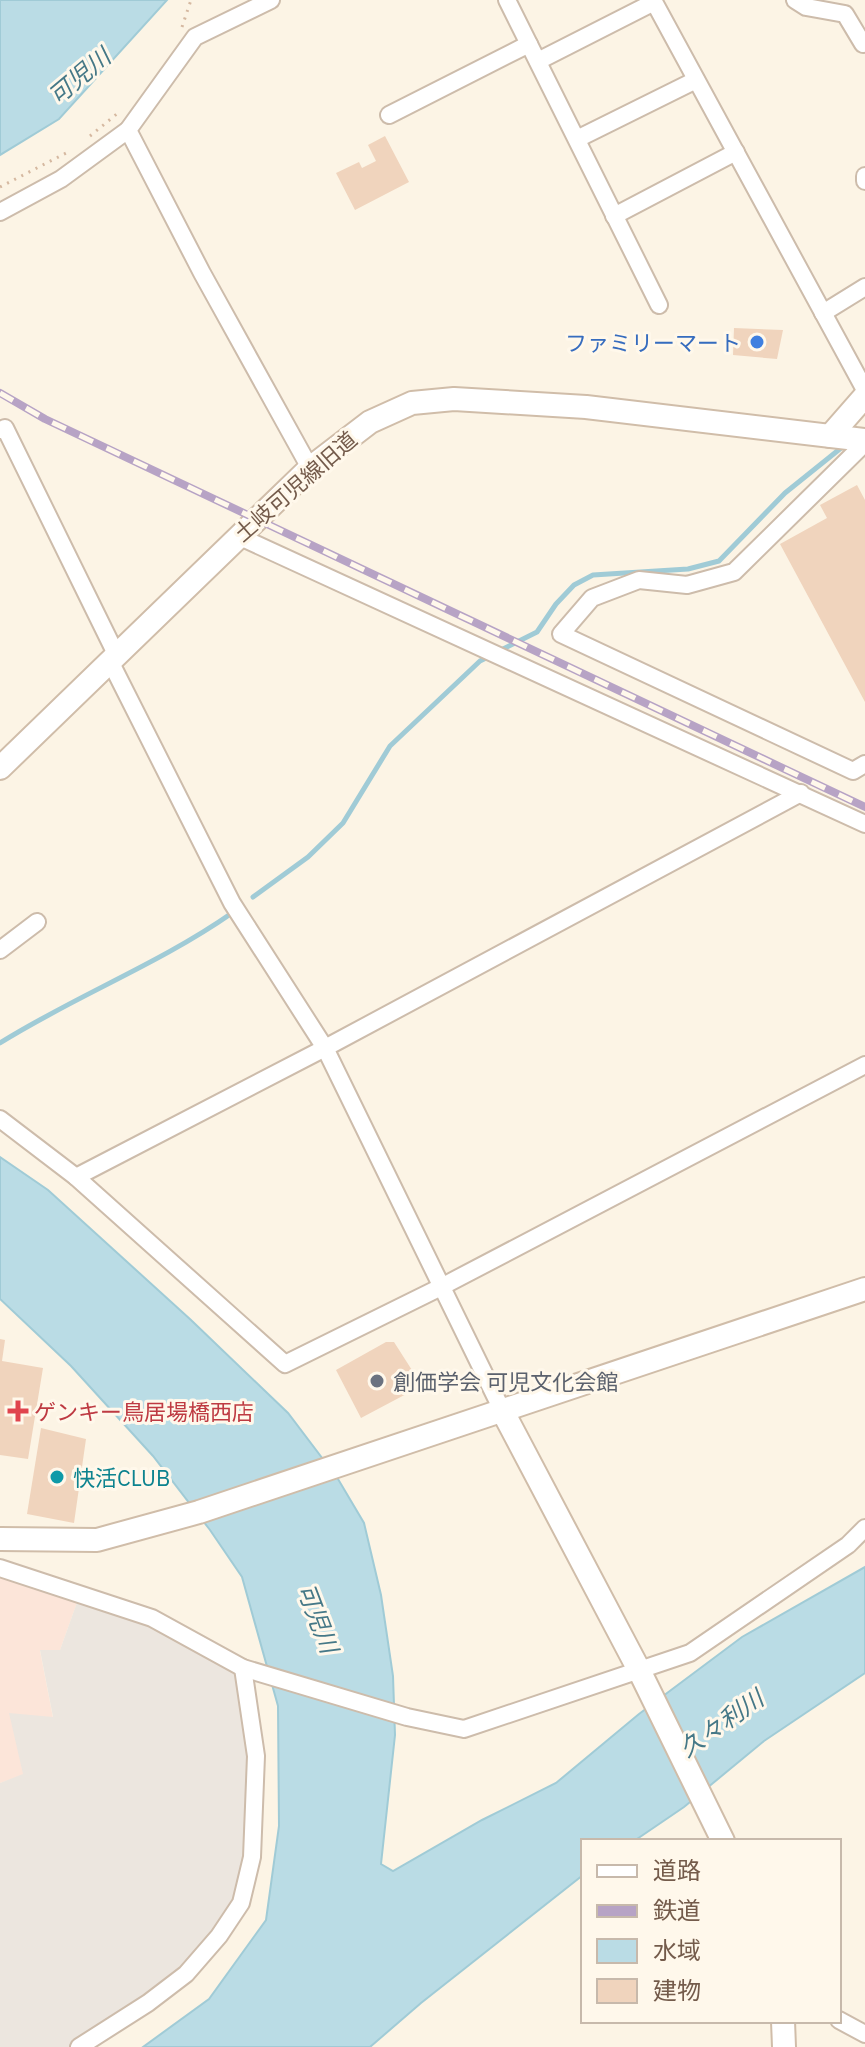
<svg xmlns="http://www.w3.org/2000/svg" width="865" height="2047" font-family="'IBM Plex Sans','Noto Sans JP',sans-serif">
	<style>
		.commercial { fill: #fce5d9 }
		.industrial { fill: #ece6df }
		.water { fill: #badce5; stroke: #a0cbd6; stroke-width: 2 }
		.lines { fill: none; stroke-linecap: round; stroke-linejoin: round }
		.stream { stroke: #a0cbd6; stroke-width: 5 }
		.building { fill: #f0d4bd }
		.street-casing { stroke: #cdbcab; stroke-width: 20 }
		.secondary-casing { stroke: #d0bda9; stroke-width: 26 }
		.path { stroke: #d5b8a0; stroke-width: 3; stroke-dasharray: 2 6; stroke-linecap: butt }
		.street { stroke: #fff; stroke-width: 16 }
		.secondary { stroke: #fff; stroke-width: 22 }
		.rail-casing { stroke: #b7a3c5; stroke-width: 8 }
		.rail { stroke: #fff8eb; stroke-width: 5; stroke-dasharray: 15; stroke-linecap: butt }
		.shop-dot { fill: #3f7fe0; stroke: #fff8eb; stroke-width: 3 }
		.worship-dot { fill: #6b7280; stroke: #fff8eb; stroke-width: 3 }
		.health-dot { fill: #e0444e; stroke: #fff8eb; stroke-width: 3 }
		.culture-dot { fill: #0f9aa8; stroke: #fff8eb; stroke-width: 3 }
		.labels { text-anchor: middle; dominant-baseline: central; stroke-width: 6; stroke-linejoin: round; paint-order: stroke }
		.shop-label { font-size: 22px; fill: #366cbe; stroke: #fff8eb; text-anchor: end }
		.street-label { font-size: 22px; fill: #745b4b; stroke: #fff8eb }
		.worship-label { font-size: 22px; fill: #5b616d; stroke: #fff8eb; text-anchor: start }
		.health-label { font-size: 22px; fill: #be3a42; stroke: #fff8eb; text-anchor: start }
		.culture-label { font-size: 22px; fill: #0d838f; stroke: #fff8eb; text-anchor: start }
		.water-label { font-size: 24px; font-style: italic; fill: #457887; stroke: #fff8eb }
	</style>
	<rect width="100%" height="100%" fill="#fcf4e5"/>
	<path class="commercial" d="M 0,1568 L 80,1594 L 60,1650 L 40,1651 L 53,1718 L 23,1775 L 0,1783 Z"/>
	<path class="industrial" d="M 80,1594 L 243,1668 L 256,1756 L 241,1903 L 186,1974 L 79,2047 L 0,2047 L 0,1783 L 23,1774 L 9,1713 L 53,1717 L 40,1650 L 60,1650 Z"/>
	<g class="water">
		<path d="M 0,0 L 167,0 L 59,119 L 0,155 Z"/>
		<path d="M 0,1157 L 48,1190 L 191,1320 L 288,1413 L 338,1479 L 364,1523 L 381,1595 L 393,1676 L 395,1735 L 381,1864 L 393,1871 L 482,1820 L 556,1783 L 639,1714 L 742,1637 L 865,1567 L 865,1673 L 764,1741 L 684,1807 L 634,1841 L 583,1841 L 583,1875 L 421,2003 L 370,2047 L 143,2047 L 209,1999 L 266,1920 L 279,1826 L 278,1706 L 242,1577 L 210,1530 L 153,1456 L 71,1366 L 0,1299 Z"/>
	</g>
	<g class="lines">
		<g class="stream">
			<path d="M 497,652 L 537,632 L 556,604 L 574,585 L 593,575 L 688,569 L 719,561 L 785,493 L 846,444"/>
			<path d="M 253,897 L 308,857 L 343,823 L 390,746 L 480,661 L 488,657"/>
			<path d="M 0,1043 C 75,996 159,964 232,913"/>
		</g>
	</g>
	<g class="building">
		<path d="M 385,136 L 409,182 L 355,210 L 336,173 L 359,162 L 362,168 L 376,161 L 368,145 Z"/>
		<path d="M 734,328 L 783,330 L 777,359 L 733,355 Z"/>
		<path d="M 857,485 L 865,500 L 865,702 L 780,544 L 827,518 L 820,505 Z"/>
		<path d="M 0,1339 L 5,1340 L 2,1361 L 43,1368 L 28,1459 L 0,1455 Z"/>
		<path d="M 386,1342 L 394,1342 L 417,1378 L 407,1383 L 410,1392 L 361,1418 L 336,1370 Z"/>
		<path d="M 41,1428 L 86,1439 L 74,1523 L 27,1514 Z"/>
	</g>
	<g class="lines">
		<g class="street-casing">
			<g id="street">
				<path d="M 271,0 L 195,37 L 128,130 L 202,273 L 310,468"/>
				<path d="M 507,0 L 659,305"/>
				<path d="M 653,0 L 865,390"/>
				<path d="M 795,0 L 806,7 L 845,14 L 863,44 L 865,43"/>
				<path d="M 538,61 L 654,2"/>
				<path d="M 389,115 L 529,44"/>
				<path d="M 577,139 L 696,80"/>
				<path d="M 865,176 L 865,181"/>
				<path d="M 0,212 L 61,179 L 128,130"/>
				<path d="M 614,216 L 736,152"/>
				<path d="M 823,313 L 865,287"/>
				<path d="M 0,430 L 5,428 L 116,654"/>
				<path d="M 865,443 L 734,572 L 687,585 L 639,580 L 592,598 L 561,634 L 853,771 L 865,764"/>
				<path d="M 238,536 L 865,824"/>
				<path d="M 110,661 L 232,903 L 325,1048 L 502,1410"/>
				<path d="M 0,950 L 37,922"/>
				<path d="M 0,1119 L 76,1177 L 285,1364 L 443,1286 L 865,1065"/>
				<path d="M 76,1177 L 325,1048 L 801,793"/>
				<path d="M 0,1568 L 152,1618 L 243,1668 L 407,1717 L 464,1729 L 690,1653 L 848,1545 L 865,1528"/>
				<path d="M 839,2020 L 865,2034"/>
				<path d="M 79,2047 L 148,2003 L 186,1974 L 219,1936 L 241,1903 L 252,1857 L 256,1756 L 243,1668"/>
			</g>
		</g>
		<g class="secondary-casing">
			<g id="secondary">
				<path d="M 830,436 L 865,396"/>
				<path d="M 0,768 L 310,468 L 370,422 L 412,403 L 454,399 L 586,407 L 865,440"/>
				<path d="M 502,1410 L 639,1670 L 723,1841"/>
				<path d="M 0,1539 L 97,1540 L 199,1512 L 865,1289"/>
				<path d="M 783,2021 L 784,2047"/>
			</g>
		</g>
		<g class="path">
			<path d="M 182,27 L 191,0"/>
			<path d="M 90,136 L 118,113"/>
			<path d="M 0,187 L 68,152"/>
		</g>
		<use href="#street" class="street"/>
		<use href="#secondary" class="secondary"/>
		<g class="rail-casing">
			<path id="rail" d="M 0,393 L 45,419 L 865,807"/>
		</g>
		<use href="#rail" class="rail"/>
	</g>
	<circle class="shop-dot" cx="757" cy="342" r="8"/>
	<circle class="worship-dot" cx="377" cy="1381" r="8"/>
	<path class="health-dot" d="M14 1399h8v8h8v8h-8v8h-8v-8h-8v-8h8z"/>
	<circle class="culture-dot" cx="57" cy="1477" r="8"/>
	<g class="labels">
		<g class="shop-label">
			<text x="741" y="342">ファミリーマート</text>
		</g>
		<g class="street-label">
			<text transform="translate(295 486) rotate(-41)">土岐可児線旧道</text>
		</g>
		<g class="worship-label">
			<text x="393" y="1381">創価学会 可児文化会館</text>
		</g>
		<g class="health-label">
			<text x="34" y="1411">ゲンキー鳥居場橋西店</text>
		</g>
		<g class="culture-label">
			<text x="73" y="1477">快活CLUB</text>
		</g>
		<g class="water-label">
			<text transform="translate(79 76) rotate(-40)">可児川</text>
			<text transform="translate(318 1618) rotate(69)">可児川</text>
			<text transform="translate(721 1723) rotate(-35)">久々利川</text>
		</g>
	</g>
	<rect x="581" y="1839" width="260" height="184" fill="#fff8eb" stroke="#c7b9ab" stroke-width="2"/>
	<rect x="597" y="1865" width="40" height="12" fill="#ffffff" stroke="#c7b9ab" stroke-width="2"/>
	<text x="653" y="1879" font-size="24" fill="#745b4b">道路</text>
	<rect x="597" y="1905" width="40" height="12" fill="#b7a3c5" stroke="#c7b9ab" stroke-width="2"/>
	<text x="653" y="1919" font-size="24" fill="#745b4b">鉄道</text>
	<rect x="597" y="1939" width="40" height="24" fill="#badce5" stroke="#c7b9ab" stroke-width="2"/>
	<text x="653" y="1959" font-size="24" fill="#745b4b">水域</text>
	<rect x="597" y="1979" width="40" height="24" fill="#f0d4bd" stroke="#c7b9ab" stroke-width="2"/>
	<text x="653" y="1999" font-size="24" fill="#745b4b">建物</text>
</svg>
